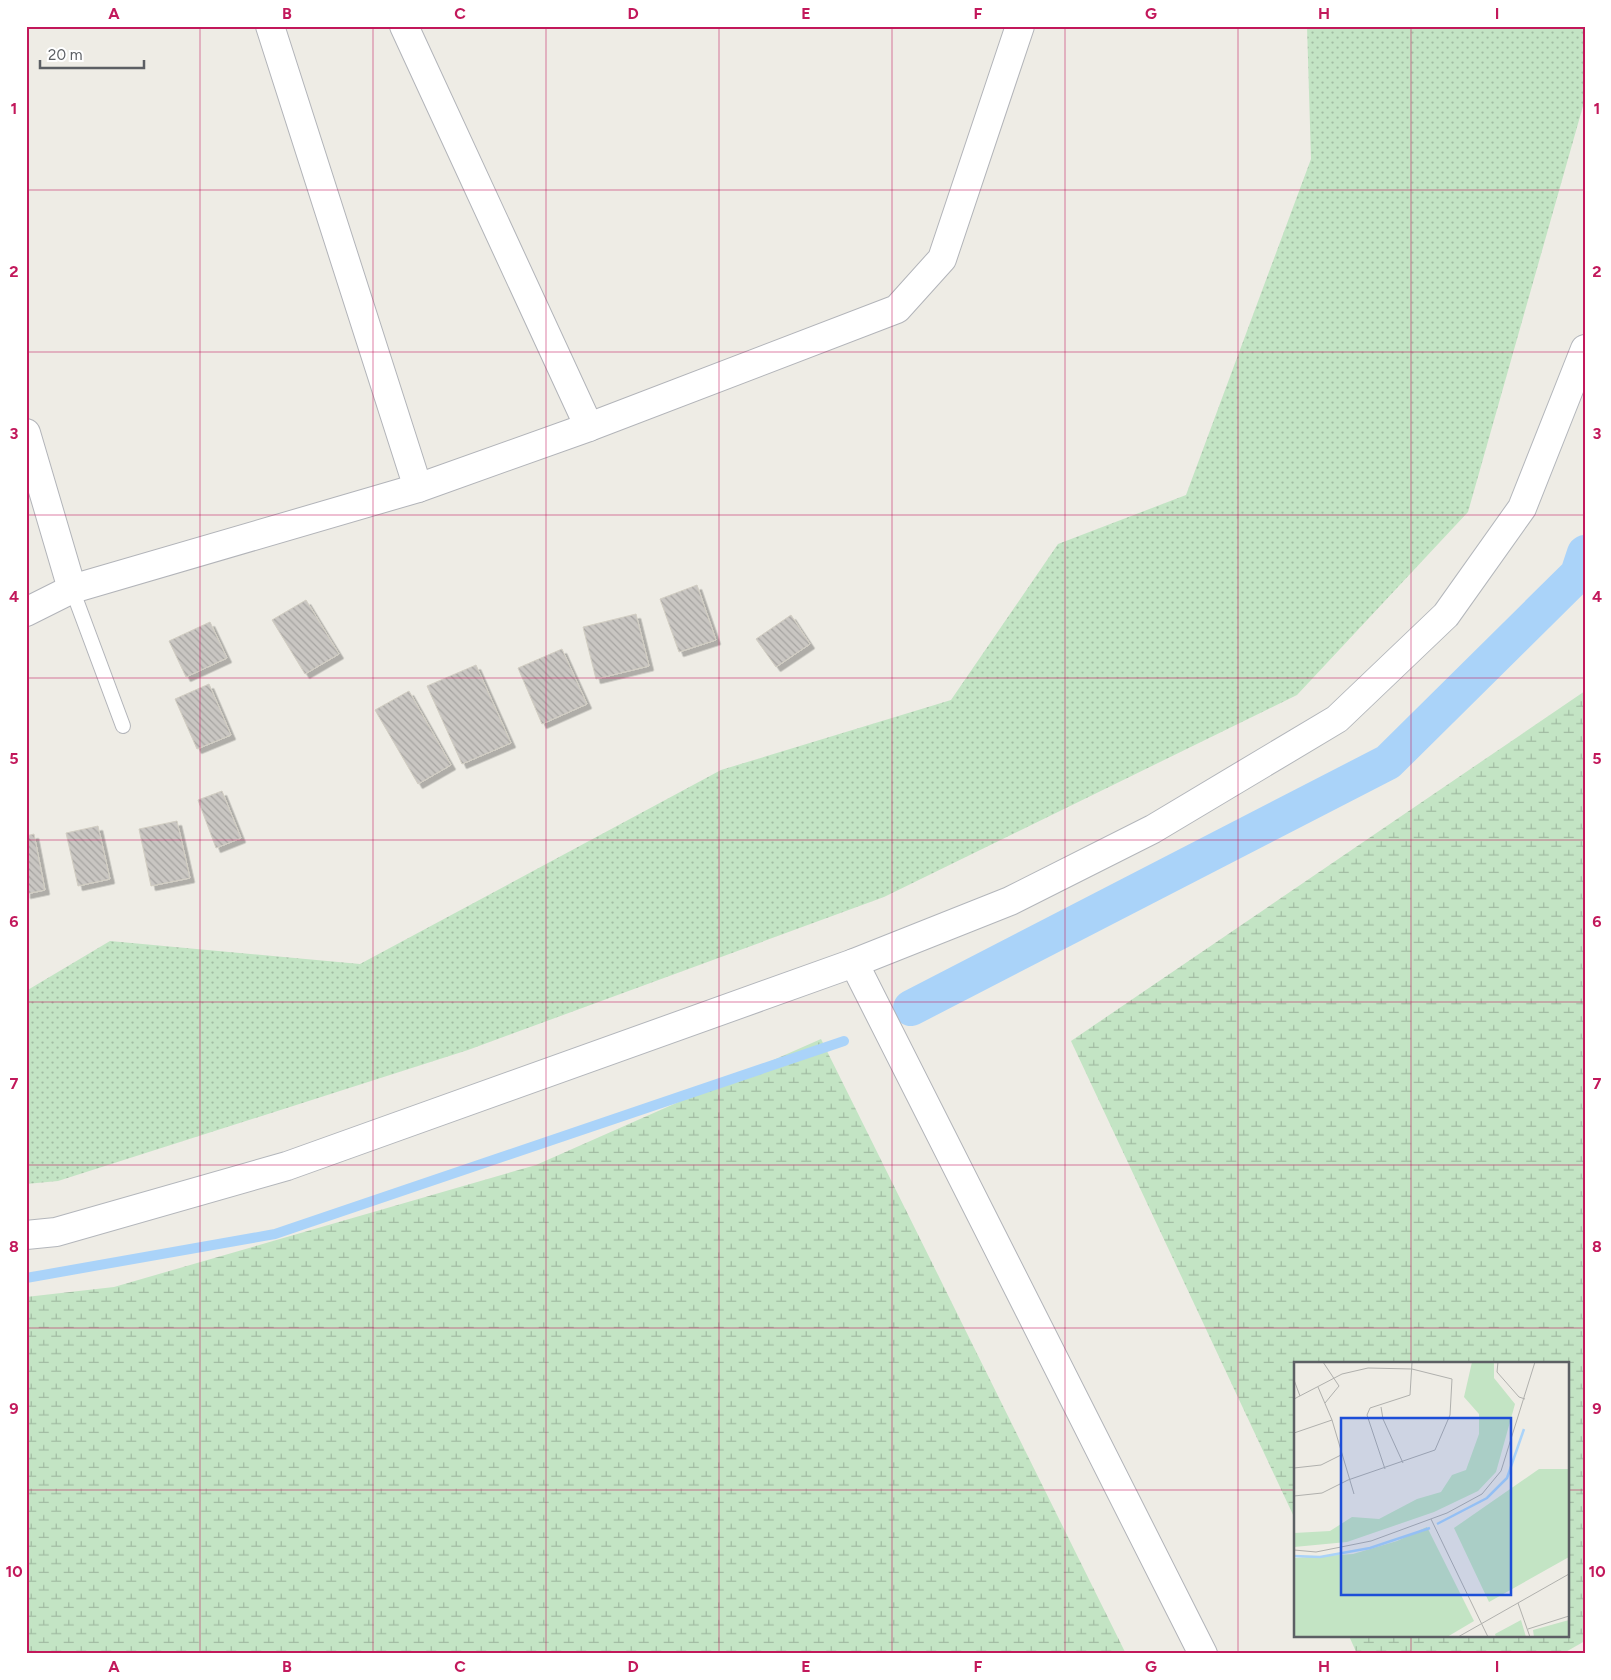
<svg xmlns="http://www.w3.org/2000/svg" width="1611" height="1680" font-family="Figtree,sans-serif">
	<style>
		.grass { fill: url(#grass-dots) }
		.wetland { fill: url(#wetland-marsh) }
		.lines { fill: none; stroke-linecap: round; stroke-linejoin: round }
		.stream { stroke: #aad3f9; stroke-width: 10 }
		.canal { stroke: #aad3f9; stroke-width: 36 }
		.building { fill: url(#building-back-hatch); stroke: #d2cec3; filter: url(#shadow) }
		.lane-casing { stroke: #b2b4b9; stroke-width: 16 }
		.street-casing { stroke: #b2b4b9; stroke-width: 30 }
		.secondary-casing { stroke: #b3b6bb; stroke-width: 30 }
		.lane { stroke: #fff; stroke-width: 14 }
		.street { stroke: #fff; stroke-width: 28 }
		.secondary { stroke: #fff; stroke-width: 28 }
		.grid { fill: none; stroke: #c2185b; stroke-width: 1; stroke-opacity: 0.55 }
		.inset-river { fill: none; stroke: #aad3f9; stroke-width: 2.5 }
		.inset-road { fill: none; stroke: #b0b0ad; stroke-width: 1 }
		.view { fill: #1d4ed8; fill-opacity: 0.15; stroke: #1d4ed8; stroke-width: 2.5 }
		.inset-edge { fill: none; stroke: #5c5f64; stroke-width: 2.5 }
		.neatline { fill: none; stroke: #c2185b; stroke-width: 2 }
		.grid-label { font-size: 16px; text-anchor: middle; font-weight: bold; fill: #c2185b }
	</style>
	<defs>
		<pattern id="grass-dots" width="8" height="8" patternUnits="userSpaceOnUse" patternTransform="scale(1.25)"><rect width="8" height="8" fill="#c3e4c4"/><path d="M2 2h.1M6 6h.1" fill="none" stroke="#a2bca3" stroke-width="1.8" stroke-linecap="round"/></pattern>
		<pattern id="wetland-marsh" width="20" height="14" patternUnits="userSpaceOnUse" patternTransform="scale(1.25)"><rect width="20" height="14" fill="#c3e4c4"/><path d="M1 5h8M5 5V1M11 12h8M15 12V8" fill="none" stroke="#a2bca3"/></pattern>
		<pattern id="building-back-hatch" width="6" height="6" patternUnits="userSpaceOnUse" patternTransform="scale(1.25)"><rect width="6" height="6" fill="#c9c6c2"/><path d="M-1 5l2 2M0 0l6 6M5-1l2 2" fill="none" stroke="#a6a4a1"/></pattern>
		<filter id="shadow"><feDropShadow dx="4.5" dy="4.5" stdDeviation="0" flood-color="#0004"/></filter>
	</defs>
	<rect width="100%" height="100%" fill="#eeece5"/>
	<path class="grass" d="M 1307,26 L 1585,26 L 1585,99 L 1468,512 L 1297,695 L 884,897 L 468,1050 L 58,1181 L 26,1184 L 26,991 L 110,941 L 360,964 L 721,770 L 951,700 L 1058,544 L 1186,495 L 1311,159 Z"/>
	<g class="wetland">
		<path d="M 1585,691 L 1585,1641 L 1562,1654 L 1357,1654 L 1349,1636 L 1567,1636 L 1567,1364 L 1295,1364 L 1295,1519 L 1071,1041 Z"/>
		<path d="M 821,1039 L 1126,1654 L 26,1654 L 26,1297 L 114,1287 L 536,1165 Z"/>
	</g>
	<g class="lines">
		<path class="stream" d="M 26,1278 L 275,1234 L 844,1041"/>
		<path class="canal" d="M 911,1008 L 1388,762 L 1578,574 L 1585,553"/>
	</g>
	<g class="building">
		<path d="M 697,585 L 716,640 L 679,652 L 660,599 Z"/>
		<path d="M 306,600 L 339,654 L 305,674 L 272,620 Z"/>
		<path d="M 636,614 L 649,666 L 596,679 L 583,627 Z"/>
		<path d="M 791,615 L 810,644 L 776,667 L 756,639 Z"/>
		<path d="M 210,622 L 227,658 L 186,677 L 169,641 Z"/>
		<path d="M 562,649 L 587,704 L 542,724 L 518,668 Z"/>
		<path d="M 476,665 L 511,743 L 462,764 L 427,686 Z"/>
		<path d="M 209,684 L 231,735 L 197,749 L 175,699 Z"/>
		<path d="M 409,691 L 451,765 L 418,784 L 375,710 Z"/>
		<path d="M 222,791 L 241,838 L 216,848 L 198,800 Z"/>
		<path d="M 177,821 L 190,878 L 151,886 L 139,829 Z"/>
		<path d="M 98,826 L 110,879 L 78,886 L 66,833 Z"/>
		<path d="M 34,834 L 45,890 L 26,894 L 26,836 Z"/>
	</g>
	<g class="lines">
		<g class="lane-casing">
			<path id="lane" d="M 72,589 L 123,726"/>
		</g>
		<g class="street-casing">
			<g id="street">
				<path d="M 270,26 L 418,488"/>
				<path d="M 404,26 L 589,427"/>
				<path d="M 26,433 L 72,589"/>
				<path d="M 26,612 L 72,589 L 418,488 L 589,427 L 897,309 L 942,259 L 1020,26"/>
				<path d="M 854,963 L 1203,1654"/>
			</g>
		</g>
		<g class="secondary-casing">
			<path id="secondary" d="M 26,1235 L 56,1232 L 287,1166 L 854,963 L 1010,901 L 1153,829 L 1337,719 L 1446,615 L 1522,508 L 1585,349"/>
		</g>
		<use href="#lane" class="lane"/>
		<use href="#street" class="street"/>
		<use href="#secondary" class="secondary"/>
	</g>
	<path class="grid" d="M 200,26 L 200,1654M 373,26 L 373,1654M 546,26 L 546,1654M 719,26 L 719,1654M 892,26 L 892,1654M 1065,26 L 1065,1654M 1238,26 L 1238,1654M 1411,26 L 1411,1364M 26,190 L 1585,190M 26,352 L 1585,352M 26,515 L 1585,515M 26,678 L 1585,678M 26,840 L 1585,840M 26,1002 L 1585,1002M 26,1165 L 1585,1165M 26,1328 L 1585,1328M 26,1490 L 1295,1490M 1567,1490 L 1585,1490M 1411,1636 L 1411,1654"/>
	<g transform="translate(1294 1362)">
		<rect width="275" height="275" fill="#eeece5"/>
		<path d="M 178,0 L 200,0 L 200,16 L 221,42 L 202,110 L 184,129 L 140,150 L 53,180 L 0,185 L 0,171 L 36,169 L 58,155 L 85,157 L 123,137 L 147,130 L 158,113 L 172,108 L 185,72 L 185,52 L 170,35 ZM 227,258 L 232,275 L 202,275 L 201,272 ZM 275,258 L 275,275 L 240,275 L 239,268 Z" fill="#c3e4c4"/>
		<path d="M 245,107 L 275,107 L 275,195 L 195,240 L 160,166 ZM 133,165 L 180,259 L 153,275 L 0,275 L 0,196 L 59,192 L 103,179 Z" fill="#c3e4c4"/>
		<path class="inset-river" d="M 143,162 L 193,136 L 213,116 L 230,67M 0,194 L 26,195 L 76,186 L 136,166"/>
		<path class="inset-road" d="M 29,0 L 45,24 L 31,41M 204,0 L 203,10 L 225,35 L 231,37M 0,18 L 6,34M 24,25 L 38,58 L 60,132M 0,37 L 48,12 L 74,6 L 118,7 L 158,17 L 156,53 L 141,88 L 54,118 L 28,131 L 0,134M 87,45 L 89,57 L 109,101M 0,71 L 38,58M 0,106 L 27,103 L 47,93M 91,107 L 73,53 L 76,46 L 116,33 L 118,0M 137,157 L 194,275M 0,188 L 22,190 L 77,179 L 153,151 L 188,132 L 207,109 L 241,0M 224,241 L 236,275M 234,267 L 275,254M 164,275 L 275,212"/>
		<path class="view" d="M 47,56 L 217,56 L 217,233 L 47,233 Z"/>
		<rect width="275" height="275" class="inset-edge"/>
	</g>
	<rect width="1611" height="1680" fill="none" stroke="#ffffff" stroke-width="55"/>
	<path d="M40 60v8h104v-8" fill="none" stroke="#5c5f64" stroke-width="2.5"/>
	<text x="48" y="60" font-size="15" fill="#5c5f64" stroke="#ffffff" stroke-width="4" paint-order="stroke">20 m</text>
	<rect x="28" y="28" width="1556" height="1624" class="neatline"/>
	<g class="grid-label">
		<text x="114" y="19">A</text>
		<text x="287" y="19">B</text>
		<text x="460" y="19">C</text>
		<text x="633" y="19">D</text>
		<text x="806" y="19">E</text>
		<text x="978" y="19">F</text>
		<text x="1151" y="19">G</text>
		<text x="1324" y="19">H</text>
		<text x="1497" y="19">I</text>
		<text x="14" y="114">1</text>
		<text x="1597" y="114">1</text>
		<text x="14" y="277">2</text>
		<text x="1597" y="277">2</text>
		<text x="14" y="439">3</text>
		<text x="1597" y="439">3</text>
		<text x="14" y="602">4</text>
		<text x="1597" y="602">4</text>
		<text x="14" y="764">5</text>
		<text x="1597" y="764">5</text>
		<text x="14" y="927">6</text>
		<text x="1597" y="927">6</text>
		<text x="14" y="1089">7</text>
		<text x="1597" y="1089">7</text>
		<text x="14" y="1252">8</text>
		<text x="1597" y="1252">8</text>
		<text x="14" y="1414">9</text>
		<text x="1597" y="1414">9</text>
		<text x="14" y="1577">10</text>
		<text x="1597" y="1577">10</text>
		<text x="114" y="1672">A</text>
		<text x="287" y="1672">B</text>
		<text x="460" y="1672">C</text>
		<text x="633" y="1672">D</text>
		<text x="806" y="1672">E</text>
		<text x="978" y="1672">F</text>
		<text x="1151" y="1672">G</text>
		<text x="1324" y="1672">H</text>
		<text x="1497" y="1672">I</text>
	</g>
</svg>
